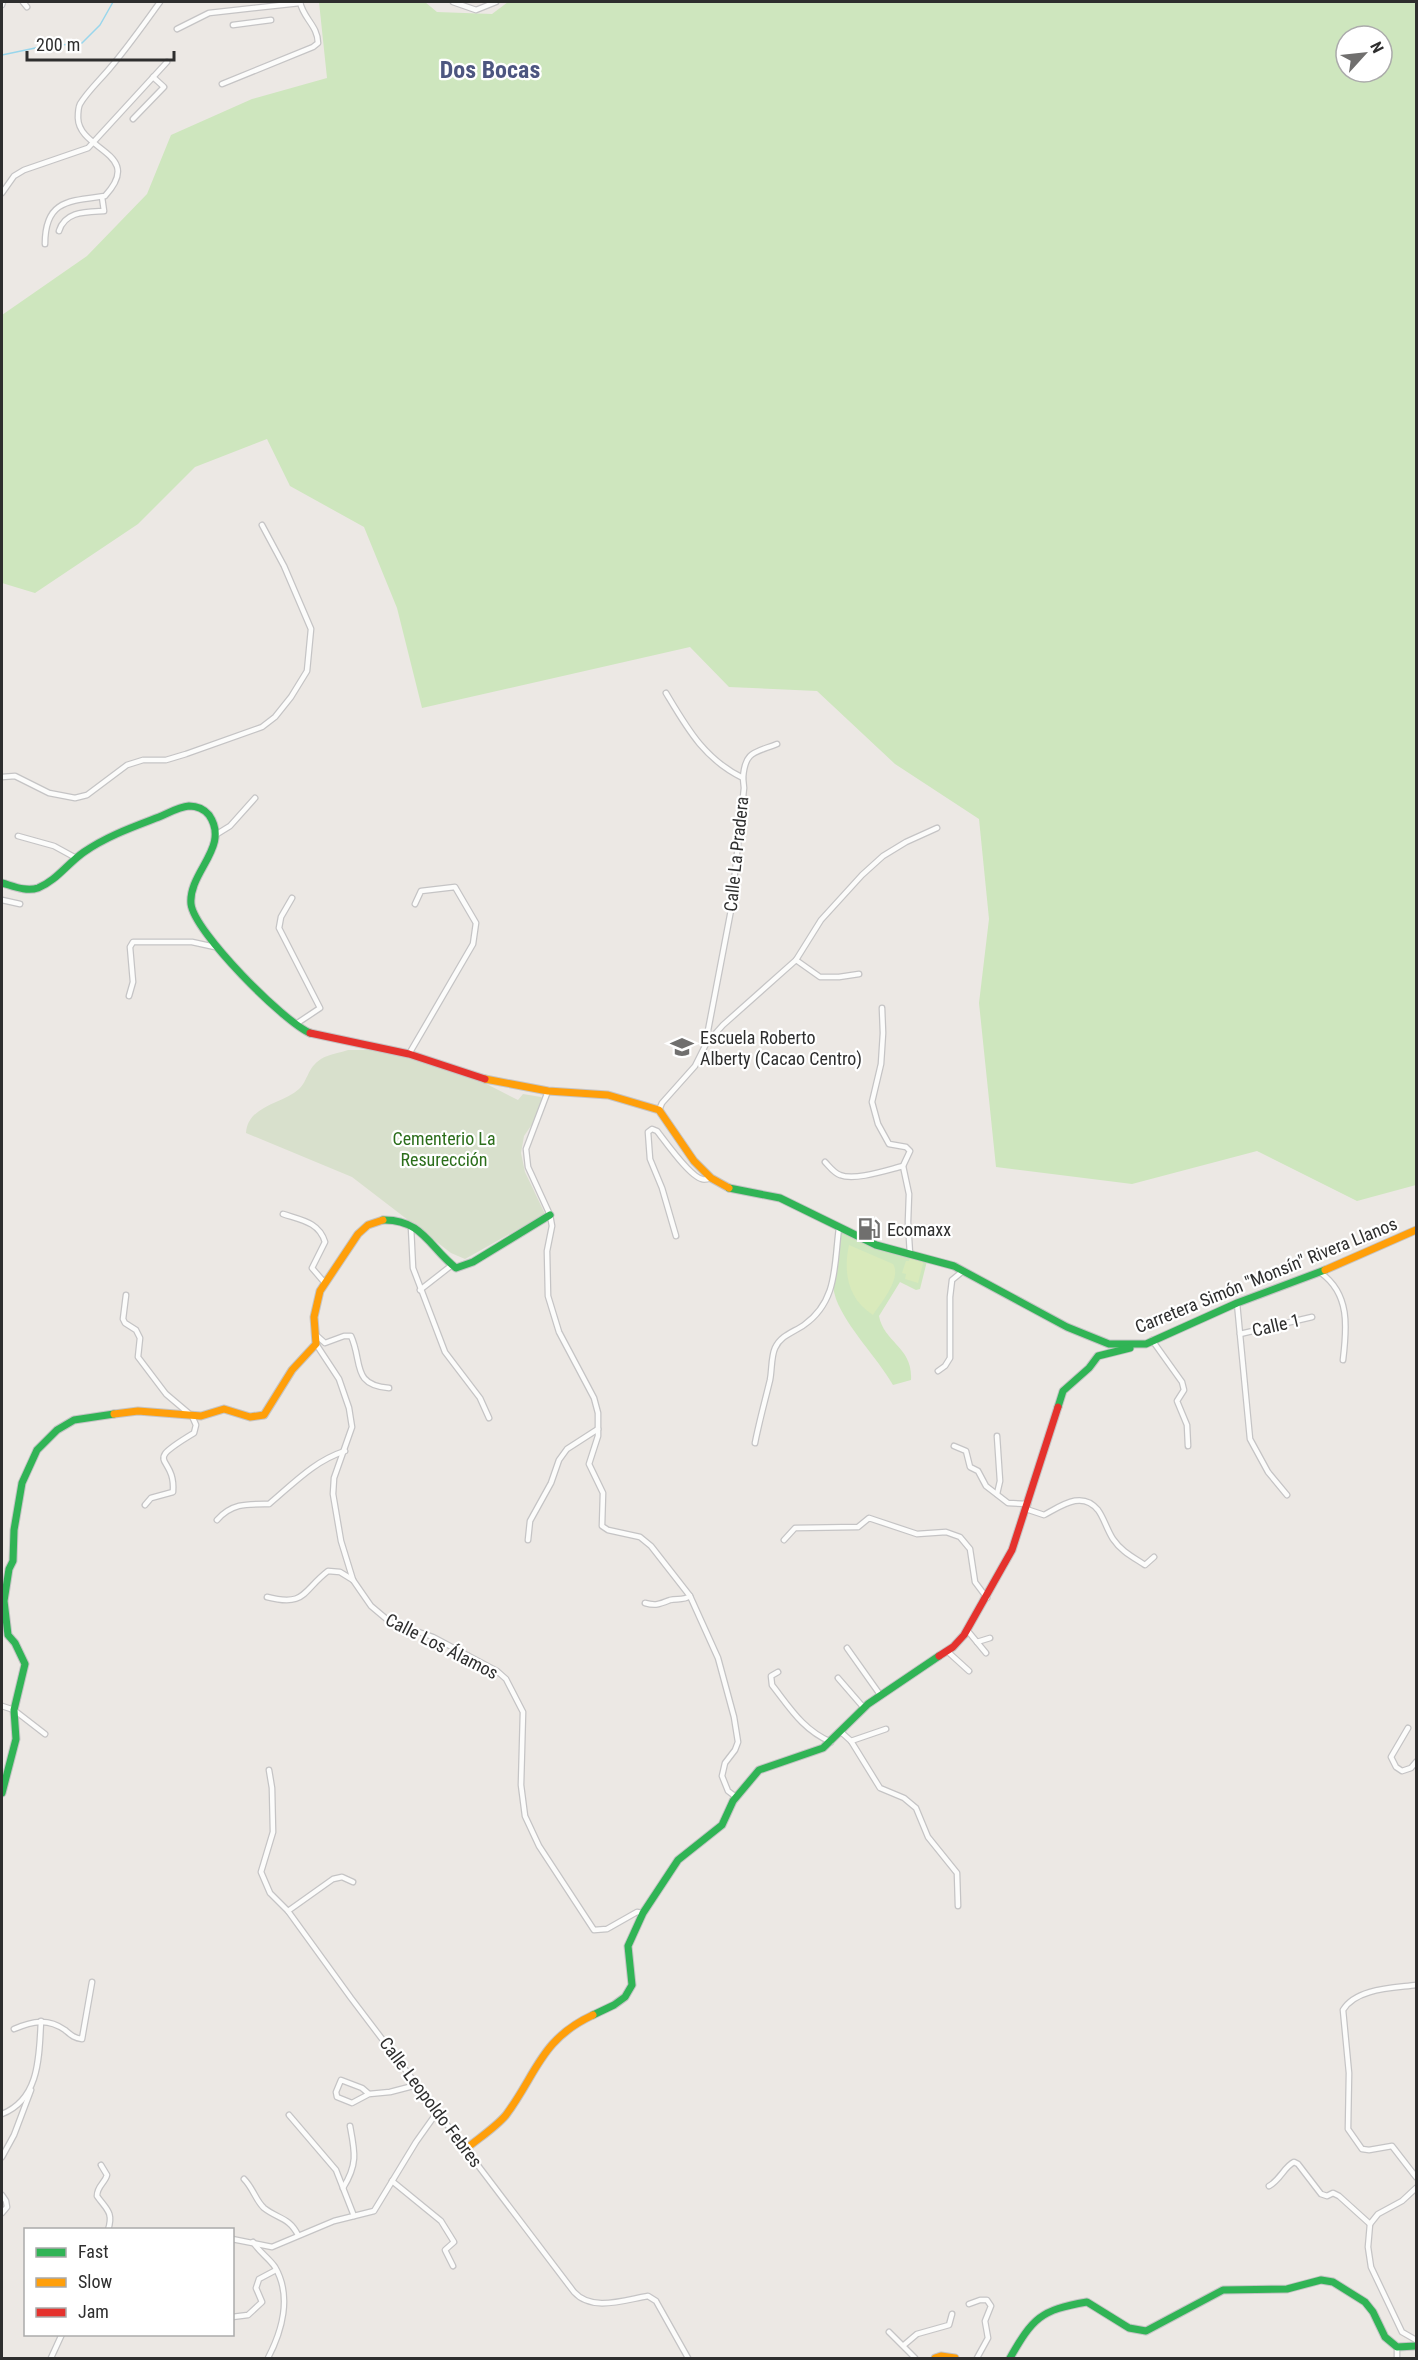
<svg xmlns="http://www.w3.org/2000/svg" width="1418" height="2360" font-family="'Roboto Condensed',sans-serif">
	<style>
		.green { fill: #cee6be; fill-rule: evenodd }
		.cemetery { fill: #d8e0cc }
		.pitch { fill: #d9eabb }
		.lines { fill: none; stroke-linecap: round; stroke-linejoin: round }
		.stream { stroke: #99d6ec; stroke-width: 1.5 }
		.street-casing { stroke: #c5c4c5; stroke-width: 7 }
		.fast-casing { stroke: #c5c4c5; stroke-width: 9 }
		.slow-casing { stroke: #c5c4c5; stroke-width: 9 }
		.jam-casing { stroke: #c5c4c5; stroke-width: 9 }
		.street { stroke: #fcfcfb; stroke-width: 4.5 }
		.fast { stroke: #30b455; stroke-width: 7 }
		.slow { stroke: #ff9f0a; stroke-width: 7 }
		.jam { stroke: #e5322d; stroke-width: 7 }
		.labels { text-anchor: middle; dominant-baseline: central; stroke-width: 4.5; stroke-linejoin: round; paint-order: stroke }
		.street-label { font-size: 18px; fill: #2e2e2e; stroke: #fff }
		.poi-label { font-size: 18px; fill: #2e2e2e; stroke: #fff; text-anchor: start }
		.park-label { font-size: 18px; fill: #2c6e1b; stroke: #fff }
		.district-label { font-size: 24px; font-weight: bold; fill: #4d5680; stroke: #fff }
	</style>
	<rect width="100%" height="100%" fill="#ece8e4"/>
	<g class="green">
		<path d="M 319,2 L 425,2 L 437,12 L 492,14 L 508,2 L 1416,2 L 1416,1185 L 1357,1201 L 1257,1151 L 1132,1184 L 996,1167 L 979,1003 L 989,919 L 979,819 L 895,764 L 817,691 L 729,687 L 690,647 L 422,708 L 397,608 L 364,527 L 290,486 L 267,439 L 195,467 L 138,524 L 35,593 L 2,583 L 2,315 L 87,256 L 147,194 L 171,135 L 252,99 L 327,78 ZM 1346,36 L 1382,36 L 1382,72 L 1346,72 Z"/>
		<path d="M 836,1229 L 870,1246 L 927,1261 L 920,1289 L 916,1290 L 900,1282 L 879,1316 C 884,1343 913,1347 911,1380 L 893,1385 C 877,1357 847,1328 836,1299 C 829,1278 833,1251 836,1229 Z"/>
	</g>
	<path class="cemetery" d="M 348,1050 L 378,1050 L 469,1075 L 518,1100 L 523,1094 L 541,1097 L 544,1101 L 535,1120 L 524,1136 L 521,1153 L 525,1172 L 545,1214 L 465,1259 L 451,1253 L 352,1177 L 246,1133 C 248,1105 283,1104 299,1089 C 308,1081 307,1068 321,1059 C 329,1054 340,1053 348,1050 Z"/>
	<g class="pitch">
		<path d="M 849,1245 L 893,1264 C 902,1278 881,1303 873,1315 C 848,1299 843,1273 849,1245 Z"/>
		<path d="M 910,1256 L 924,1260 L 918,1283 L 905,1279 L 906,1274 L 902,1273 L 906,1261 L 909,1261 Z"/>
	</g>
	<g class="lines">
		<path class="stream" d="M 2,55 L 40,47 L 82,43 L 100,25 L 113,2"/>
		<g class="street-casing">
			<g id="street">
				<path d="M 23,2 L 27,7"/>
				<path d="M 453,2 L 476,10 L 496,2"/>
				<path d="M 2,5 L 3,2"/>
				<path d="M 233,25 L 271,20"/>
				<path d="M 177,29 L 209,13 L 300,3"/>
				<path d="M 222,84 L 313,47 L 318,43 C 318,26 303,18 300,2"/>
				<path d="M 133,119 L 164,87 L 153,77"/>
				<path d="M 2,193 L 14,176 L 24,170 L 88,148 L 167,62"/>
				<path d="M 59,231 C 65,211 86,212 104,211 L 102,197"/>
				<path d="M 45,244 C 45,200 69,201 105,196 C 145,153 79,151 78,118 C 78,114 78,108 80,104 C 87,92 100,80 110,68 C 128,47 144,24 160,2"/>
				<path d="M 666,693 C 687,728 704,759 743,778 L 744,788 L 731,910 L 706,1041"/>
				<path d="M 2,777 L 15,776 L 49,793 L 75,798 L 87,795 L 127,765 L 143,760 L 166,760 L 186,754 L 262,727 L 275,717 L 291,697 L 307,671 L 311,629 L 284,566 L 262,525"/>
				<path d="M 743,778 C 745,751 754,753 777,744"/>
				<path d="M 217,834 L 230,826 L 255,798"/>
				<path d="M 18,836 L 54,846 L 76,858"/>
				<path d="M 292,898 L 281,917 L 279,928 L 320,1008 L 296,1024"/>
				<path d="M 2,900 L 20,904"/>
				<path d="M 796,960 L 820,977 L 839,977 L 859,974"/>
				<path d="M 129,996 L 133,982 L 130,947 L 133,942 L 192,942 L 215,947"/>
				<path d="M 882,1008 L 883,1033 L 881,1064 L 872,1102 L 878,1124 L 889,1144 L 906,1147 L 910,1151 L 903,1166 L 909,1194 L 908,1222 L 910,1254"/>
				<path d="M 409,1054 L 473,944 L 476,923 L 455,887 L 421,891 L 415,904"/>
				<path d="M 548,1091 L 526,1149 L 528,1167 L 550,1215 L 552,1226 L 547,1251 L 548,1296 L 559,1332 L 594,1398 L 598,1413 L 598,1436 L 589,1464 L 603,1493 L 602,1526 L 608,1530 L 640,1537 L 651,1546 L 690,1596 L 718,1658 L 734,1717 L 738,1742 L 735,1750 L 725,1763 L 722,1776 L 728,1791 L 736,1797"/>
				<path d="M 659,1110 L 662,1103 L 695,1066 L 706,1044 L 723,1025 L 796,960 L 821,920 L 862,875 L 883,856 L 906,842 L 937,828"/>
				<path d="M 825,1162 C 829,1166 834,1173 840,1175 C 855,1181 887,1170 903,1166"/>
				<path d="M 283,1214 C 301,1220 319,1222 325,1242 L 312,1268 L 324,1282"/>
				<path d="M 411,1227 L 413,1268 L 445,1352 L 480,1398 L 489,1418"/>
				<path d="M 676,1236 L 662,1188 L 650,1159 L 648,1132 L 652,1129 L 657,1131 C 665,1141 690,1177 702,1179 C 704,1180 708,1179 711,1178"/>
				<path d="M 1321,1273 C 1350,1294 1347,1327 1343,1360"/>
				<path d="M 420,1290 L 452,1265"/>
				<path d="M 126,1295 L 123,1319 L 125,1323 L 136,1330 L 140,1338 L 138,1357 L 166,1394 L 192,1416 L 196,1425 L 194,1433 C 139,1466 176,1453 173,1492 L 151,1498 L 145,1505"/>
				<path d="M 1237,1303 L 1250,1439 L 1268,1472 L 1287,1495"/>
				<path d="M 315,1334 L 325,1343 L 344,1336 L 351,1336 C 363,1362 351,1385 389,1388"/>
				<path d="M 1240,1334 L 1312,1317"/>
				<path d="M 1152,1340 L 1182,1382 L 1184,1390 L 1177,1401 L 1187,1425 L 1188,1446"/>
				<path d="M 316,1344 L 339,1379 L 349,1408 L 352,1427 L 334,1478 L 333,1494 L 341,1541 L 353,1580 L 371,1606 L 390,1622 L 433,1637 L 497,1671 L 506,1679 L 523,1712 L 521,1785 L 525,1816 L 539,1846 L 594,1930 L 607,1929 L 637,1912 L 643,1913"/>
				<path d="M 938,1371 L 945,1366 L 950,1358 L 950,1297 L 952,1280 L 963,1271"/>
				<path d="M 997,1436 L 1000,1481 L 997,1494"/>
				<path d="M 755,1443 C 759,1422 765,1401 770,1380 C 772,1370 771,1357 775,1348 C 781,1335 794,1332 804,1325 C 838,1301 834,1265 839,1228"/>
				<path d="M 954,1446 L 966,1451 L 970,1467 L 978,1471 L 986,1486 L 1008,1503 L 1028,1504"/>
				<path d="M 1026,1509 L 1044,1515 C 1061,1506 1082,1490 1098,1510 C 1104,1518 1107,1530 1113,1539 C 1121,1551 1133,1557 1145,1565 L 1154,1557"/>
				<path d="M 217,1520 C 232,1503 247,1504 269,1504 C 293,1484 314,1461 345,1451"/>
				<path d="M 528,1540 L 530,1521 L 551,1483 L 559,1460 L 567,1449 L 598,1429"/>
				<path d="M 784,1540 L 795,1528 L 858,1527 L 869,1518 L 917,1534 L 946,1532 L 960,1537 L 970,1549 L 975,1582 L 987,1598"/>
				<path d="M 267,1597 C 306,1607 302,1591 328,1571 L 340,1572 L 353,1580"/>
				<path d="M 645,1603 C 656,1606 660,1604 670,1600 C 677,1598 683,1601 690,1596"/>
				<path d="M 967,1630 L 986,1653"/>
				<path d="M 977,1642 L 990,1638"/>
				<path d="M 847,1648 L 881,1696"/>
				<path d="M 947,1651 L 969,1671"/>
				<path d="M 778,1672 L 771,1676 L 772,1685 C 790,1708 803,1730 831,1742"/>
				<path d="M 838,1678 L 864,1708"/>
				<path d="M 2,1706 L 14,1710 L 45,1734"/>
				<path d="M 1408,1728 L 1391,1757 L 1396,1767 L 1402,1771 L 1411,1768 L 1416,1762"/>
				<path d="M 841,1732 L 851,1741 L 880,1788 L 904,1798 L 916,1808 L 928,1837 L 957,1873 L 958,1906"/>
				<path d="M 851,1741 L 886,1729"/>
				<path d="M 269,1770 L 272,1788 L 273,1832 L 261,1872 L 270,1893 L 288,1911 L 351,1998 L 574,2292 C 592,2312 624,2300 648,2296 L 656,2301 L 688,2358"/>
				<path d="M 288,1911 L 333,1879 L 342,1877 L 353,1882"/>
				<path d="M 1416,1985 C 1394,1988 1356,1988 1343,2010 L 1349,2073 L 1348,2129 L 1362,2149 L 1369,2150 L 1392,2146 L 1416,2177"/>
				<path d="M 14,2029 C 33,2021 48,2018 65,2030 C 71,2035 74,2038 82,2039 L 92,1982"/>
				<path d="M 369,2094 L 362,2088 L 341,2080 L 336,2092 L 337,2097 L 352,2103 L 369,2094 L 390,2092 L 417,2085"/>
				<path d="M 2,2114 C 40,2099 39,2056 41,2021"/>
				<path d="M 289,2115 L 336,2170 L 354,2216"/>
				<path d="M 2,2157 L 14,2135 L 31,2090"/>
				<path d="M 101,2165 L 107,2175 C 105,2183 97,2186 97,2196 C 106,2209 114,2212 108,2230"/>
				<path d="M 244,2179 C 253,2188 256,2201 264,2208 C 278,2219 289,2217 298,2235"/>
				<path d="M 392,2181 L 441,2221 L 454,2242 L 445,2250 L 453,2266"/>
				<path d="M 1269,2186 C 1281,2179 1284,2167 1294,2162 L 1298,2164 L 1321,2194 L 1327,2196 L 1333,2193 L 1339,2196 L 1370,2224"/>
				<path d="M 343,2188 C 358,2164 355,2152 350,2126"/>
				<path d="M 1416,2188 L 1402,2201 L 1378,2214 L 1370,2224 L 1368,2247 L 1371,2267 L 1402,2332 L 1416,2340"/>
				<path d="M 2,2195 L 6,2201 L 7,2207 L 2,2213"/>
				<path d="M 232,2239 L 272,2247 L 334,2221 L 374,2211 L 416,2142 L 438,2111"/>
				<path d="M 253,2242 C 259,2252 269,2258 275,2267 C 292,2296 282,2331 268,2358"/>
				<path d="M 969,2304 L 980,2300 L 987,2300 L 991,2306 L 985,2321 L 988,2338 L 977,2358"/>
				<path d="M 232,2317 L 248,2315 L 262,2302 L 256,2288 L 259,2279 L 276,2270"/>
				<path d="M 889,2332 L 915,2358"/>
				<path d="M 904,2345 L 917,2334 L 949,2325 L 952,2314"/>
				<path d="M 51,2358 L 62,2334"/>
				<path d="M 1397,2358 L 1397,2347"/>
			</g>
		</g>
		<g class="fast-casing">
			<g id="fast">
				<path d="M 2,883 C 13,886 26,892 38,888 C 56,881 68,863 84,852 C 107,836 133,827 159,817 C 169,813 178,807 189,806 C 196,806 204,809 209,815 C 231,847 188,872 191,904 C 194,932 284,1022 310,1033"/>
				<path d="M 729,1188 L 780,1198 L 876,1245 L 954,1266 L 1067,1327 L 1109,1344 L 1146,1344 L 1237,1303 L 1325,1270"/>
				<path d="M 383,1220 C 422,1219 430,1248 456,1268 L 473,1262 L 550,1215"/>
				<path d="M 1058,1407 L 1063,1391 L 1089,1368 L 1098,1356 L 1130,1348"/>
				<path d="M 2,1793 L 16,1739 L 14,1710 L 25,1664 L 15,1643 L 8,1635 L 4,1601 L 9,1569 L 13,1561 L 14,1530 L 22,1483 L 37,1450 L 57,1430 L 74,1420 L 114,1414"/>
				<path d="M 593,2015 L 614,2005 L 625,1997 L 632,1985 L 628,1946 L 643,1913 L 678,1860 L 722,1825 L 733,1801 L 759,1770 L 823,1748 L 868,1704 L 939,1656"/>
				<path d="M 1010,2358 C 1033,2318 1040,2310 1087,2302 L 1129,2328 L 1146,2331 L 1223,2290 L 1287,2289 L 1321,2280 L 1333,2282 L 1365,2302 L 1373,2312 L 1385,2337 L 1397,2347 L 1416,2346"/>
			</g>
		</g>
		<g class="slow-casing">
			<g id="slow">
				<path d="M 485,1079 L 548,1091 L 608,1095 L 659,1110 L 694,1161 L 711,1178 L 729,1188"/>
				<path d="M 1325,1270 L 1416,1230"/>
				<path d="M 114,1414 L 138,1411 L 201,1416 L 224,1409 L 250,1417 L 264,1415 L 292,1370 L 316,1344 L 314,1317 L 320,1291 L 358,1234 L 368,1225 L 383,1220"/>
				<path d="M 467,2148 C 479,2138 496,2127 506,2115 C 537,2073 541,2039 593,2015"/>
				<path d="M 935,2358 L 941,2356 L 955,2358"/>
			</g>
		</g>
		<g class="jam-casing">
			<g id="jam">
				<path d="M 310,1033 L 409,1054 L 485,1079"/>
				<path d="M 939,1656 L 953,1647 L 964,1635 L 1012,1550 L 1058,1407"/>
			</g>
		</g>
		<use href="#street" class="street"/>
		<use href="#fast" class="fast"/>
		<use href="#slow" class="slow"/>
		<use href="#jam" class="jam"/>
	</g>
	<defs>
		<g id="school-bare" transform="scale(1.8)"><path d="M0-5L7-2L0 1L-7-2ZM-4 1L0 2.5L4 1V4Q0 6-4 4Z" fill="#706f6e" stroke="#fff" stroke-width="2.5" paint-order="stroke"/></g>
		<g id="fuel-bare" transform="scale(1.8)"><path d="M-5.5-6h7V0h2V4h1.3V-2.5L3-4.5l.8-.8L6-3V5H2.5V1h-1V6h-7ZM-4.2-4.7v3.2H.2V-4.7Z" fill="#706f6e" stroke="#fff" stroke-width="2.5" paint-order="stroke"/></g>
	</defs>
	<g fill-rule="evenodd">
		<use href="#school-bare" x="682" y="1047"/>
		<use href="#fuel-bare" x="869" y="1229"/>
	</g>
	<g class="labels">
		<g class="street-label">
			<text transform="translate(736 854) rotate(-84)">Calle La Pradera</text>
			<text transform="translate(1266 1275) rotate(-22)">Carretera Simón "Monsín" Rivera Llanos</text>
			<text transform="translate(1276 1325) rotate(-13)">Calle 1</text>
			<text transform="translate(442 1646) rotate(27)">Calle Los Álamos</text>
			<text transform="translate(431 2102) rotate(53)">Calle Leopoldo Febres</text>
		</g>
		<g class="poi-label">
			<text x="700" y="1037">Escuela Roberto<tspan x="700" dy="21">Alberty (Cacao Centro)</tspan></text>
			<text x="887" y="1229">Ecomaxx</text>
		</g>
		<g class="park-label">
			<text x="444" y="1138">Cementerio La<tspan x="444" dy="21">Resurección</tspan></text>
		</g>
		<g class="district-label">
			<text x="490" y="70">Dos Bocas</text>
		</g>
	</g>
	<rect width="1418" height="2360" fill="none" stroke="#2e2e2e" stroke-width="6"/>
	<rect x="24" y="2228" width="210" height="108" fill="#ffffff" stroke="#ababab" stroke-width="1.5"/>
	<rect x="36" y="2248" width="30" height="9" fill="#30b455" stroke="#ababab" stroke-width="1.5"/>
	<text x="78" y="2258" font-size="18" fill="#2e2e2e">Fast</text>
	<rect x="36" y="2278" width="30" height="9" fill="#ff9f0a" stroke="#ababab" stroke-width="1.5"/>
	<text x="78" y="2288" font-size="18" fill="#2e2e2e">Slow</text>
	<rect x="36" y="2308" width="30" height="9" fill="#e5322d" stroke="#ababab" stroke-width="1.5"/>
	<text x="78" y="2318" font-size="18" fill="#2e2e2e">Jam</text>
	<g transform="translate(1364 54) rotate(63)"><circle r="28" fill="#ffffff" stroke="#ababab" stroke-width="1.5"/>
	<path d="M0-4.5L10 22L0 15L-10 22Z" fill="#706f6e"/>
	<text y="-9" font-size="16" font-weight="bold" text-anchor="middle" fill="#2e2e2e">N</text>
	</g>
	<path d="M27 51v9h147v-9" fill="none" stroke="#2e2e2e" stroke-width="3"/>
	<text x="36" y="51" font-size="18" fill="#2e2e2e" stroke="#ffffff" stroke-width="4.5" paint-order="stroke">200 m</text>
</svg>
